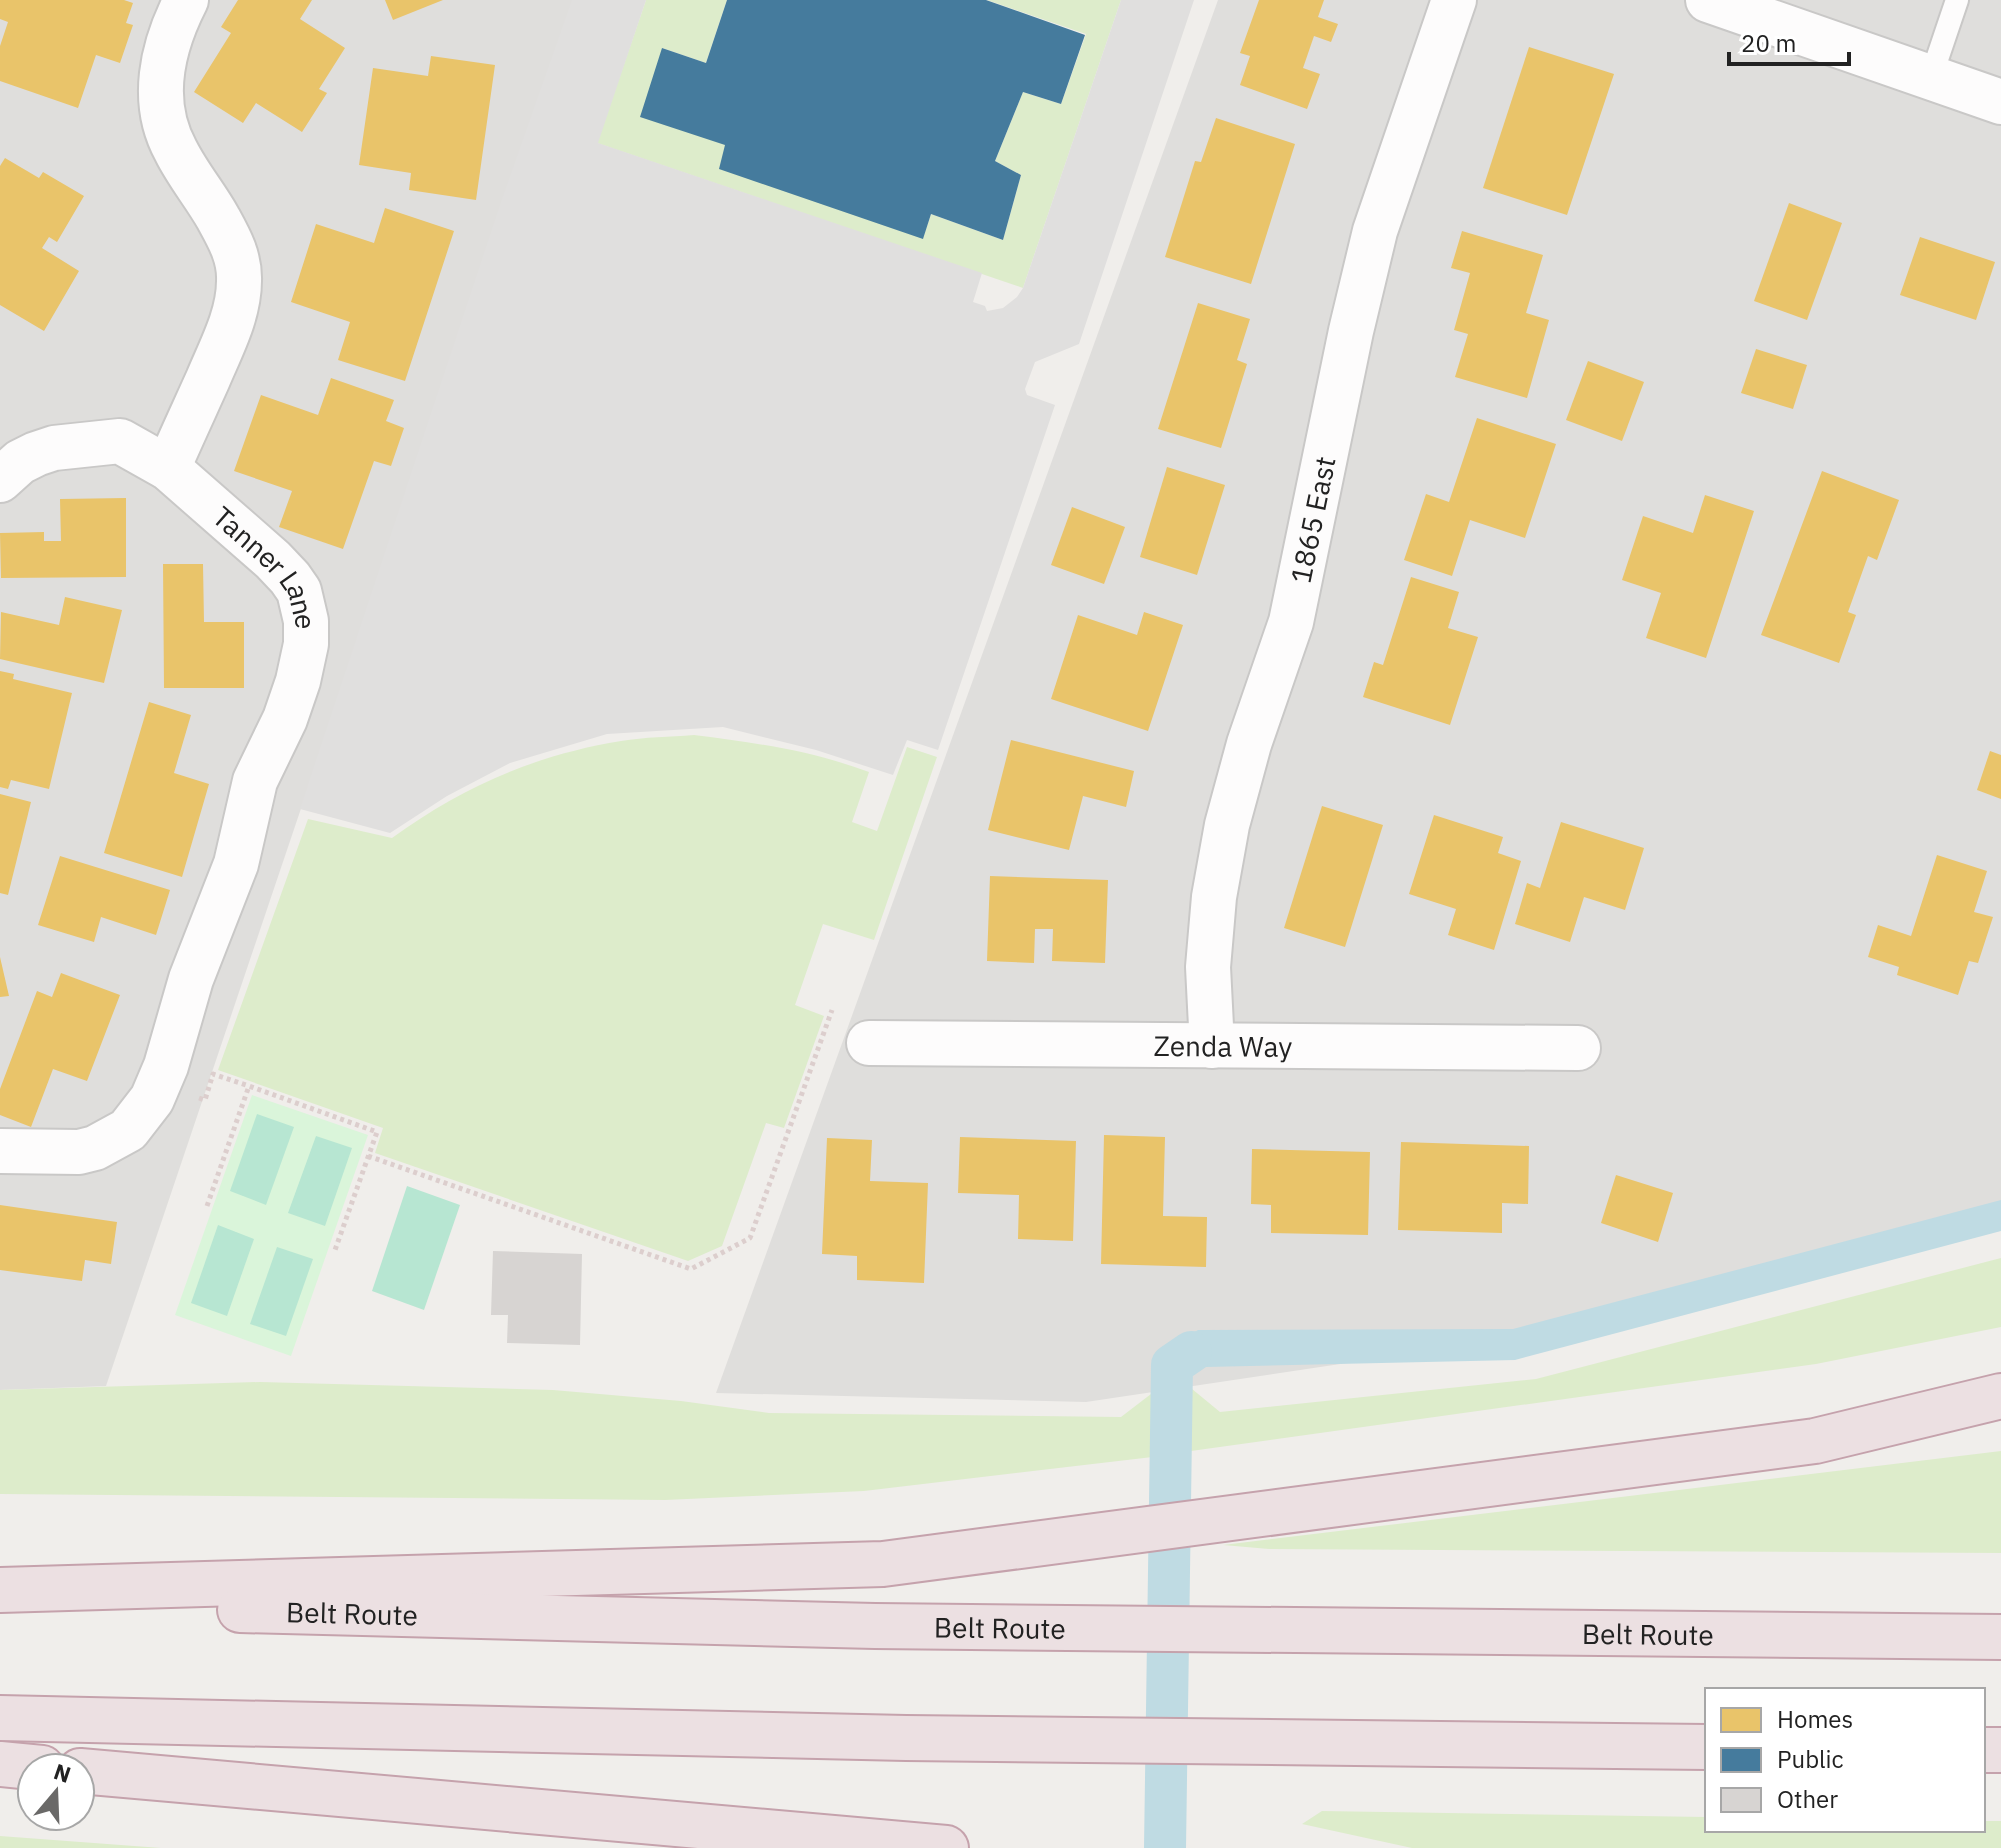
<svg xmlns="http://www.w3.org/2000/svg" width="2001" height="1848" font-family="'IBM Plex Sans',sans-serif">
	<style>
		.residential { fill: #dfdedc }
		.grass { fill: #ddeccb }
		.park { fill: #daf5da }
		.pitch { fill: #b7e6d2 }
		.parking { fill: #e0dfde }
		.water { fill: #bfdbe3 }
		.homes { fill: #e9c46a }
		.public { fill: #457b9d }
		.lines { fill: none; stroke-linecap: round; stroke-linejoin: round }
		.canal { stroke: #bfdbe3; stroke-width: 42 }
		.building { fill: #d7d4d2 }
		.service-casing { stroke: #c9c8c7; stroke-width: 26 }
		.minor-casing { stroke: #c9c8c7; stroke-width: 48 }
		.tertiary-casing { stroke: #c9c8c7; stroke-width: 48 }
		.motorway-casing { stroke: #c5a2ac; stroke-width: 48 }
		.path { stroke: #dccecd; stroke-width: 5; stroke-dasharray: 4 4; stroke-linecap: butt }
		.service { stroke: #fdfcfc; stroke-width: 22 }
		.minor { stroke: #fdfcfc; stroke-width: 44 }
		.tertiary { stroke: #fdfcfc; stroke-width: 44 }
		.motorway { stroke: #ece0e2; stroke-width: 44 }
		.labels { text-anchor: middle; dominant-baseline: central; stroke-width: 8; stroke-linejoin: round; paint-order: stroke }
		.street-label { font-size: 28px; fill: #222; stroke: #fff }
	</style>
	<rect width="100%" height="100%" fill="#f0eeeb"/>
	<g class="residential">
		<path d="M 0,0 L 574,0 L 106,1386 L 0,1390 Z"/>
		<path d="M 1218,0 L 2001,0 L 2001,1218 L 1574,1329 L 1086,1402 L 716,1393 Z"/>
	</g>
	<g class="grass">
		<path d="M 646,0 L 727,0 L 706,63 L 662,48 L 725,145 L 923,238 L 931,214 L 1003,240 L 1021,175 L 995,161 L 1023,92 L 1061,104 L 1086,34 L 987,0 L 1121,0 L 1023,288 L 597,143 Z"/>
		<path d="M 694,735 C 757,743 809,750 869,772 L 852,822 L 877,831 L 907,747 L 937,757 L 874,940 L 823,924 L 795,1005 L 824,1016 L 784,1128 L 766,1123 L 722,1246 L 688,1261 L 375,1153 L 383,1128 L 218,1070 L 308,819 L 392,838 C 462,787 535,755 621,741 C 645,737 670,737 694,735 Z"/>
		<path d="M 2001,1258 L 2001,1327 L 1816,1364 L 1191,1451 L 1186,1442 L 1186,1384 L 1220,1412 L 1536,1379 Z"/>
		<path d="M 260,1382 L 553,1390 L 681,1401 L 769,1413 L 1121,1417 L 1164,1384 L 1161,1456 L 864,1491 L 665,1500 L 0,1494 L 0,1390 Z"/>
		<path d="M 2001,1451 L 2001,1553 L 1269,1549 L 1223,1545 Z"/>
		<path d="M 1322,1811 L 1707,1817 L 1707,1830 L 1983,1830 L 1983,1821 L 2001,1821 L 2001,1848 L 1412,1848 L 1302,1824 Z"/>
		<path d="M 0,1836 L 161,1848 L 0,1848 Z"/>
	</g>
	<path class="park" d="M 252,1095 L 368,1135 L 291,1356 L 175,1315 Z"/>
	<g class="pitch">
		<path d="M 257,1114 L 294,1127 L 266,1205 L 230,1191 Z"/>
		<path d="M 316,1136 L 352,1148 L 325,1226 L 288,1213 Z"/>
		<path d="M 407,1186 L 460,1205 L 424,1310 L 372,1291 Z"/>
		<path d="M 218,1225 L 254,1239 L 227,1316 L 191,1303 Z"/>
		<path d="M 277,1247 L 313,1259 L 286,1336 L 250,1324 Z"/>
	</g>
	<path class="parking" d="M 572,0 L 646,0 L 598,143 L 982,273 L 973,302 L 985,306 L 987,311 L 1003,308 L 1017,297 L 1023,288 L 1121,0 L 1194,0 L 1079,344 L 1035,362 L 1025,389 L 1027,395 L 1055,405 L 938,750 L 907,740 L 893,775 L 816,750 L 723,727 L 607,734 L 510,763 L 447,796 L 390,833 L 300,809 L 500,205 Z"/>
	<path class="water" d="M 2001,1200 L 2001,1231 L 1515,1360 L 1206,1367 L 1184,1375 L 1184,1401 L 1151,1395 L 1156,1354 L 1198,1330 L 1513,1329 Z"/>
	<g class="homes">
		<path d="M 0,0 L 124,0 L 133,3 L 126,23 L 133,25 L 120,63 L 96,55 L 78,108 L 0,81 L 0,46 L 8,22 L 0,19 Z"/>
		<path d="M 238,0 L 312,0 L 300,19 L 345,48 L 319,89 L 327,93 L 302,132 L 256,103 L 243,123 L 194,92 L 231,33 L 221,27 Z"/>
		<path d="M 385,0 L 443,0 L 393,20 Z"/>
		<path d="M 1259,0 L 1324,0 L 1318,17 L 1338,24 L 1331,42 L 1314,36 L 1303,68 L 1320,74 L 1307,109 L 1240,85 L 1250,56 L 1240,53 Z"/>
		<path d="M 1529,47 L 1614,74 L 1567,215 L 1483,188 Z"/>
		<path d="M 431,56 L 495,65 L 476,200 L 409,190 L 411,173 L 359,165 L 373,68 L 428,76 Z"/>
		<path d="M 1216,118 L 1295,144 L 1251,284 L 1165,257 L 1195,161 L 1201,162 Z"/>
		<path d="M 5,158 L 39,178 L 43,172 L 84,196 L 57,242 L 49,237 L 42,248 L 79,271 L 44,331 L 0,305 L 0,166 Z"/>
		<path d="M 1789,203 L 1842,223 L 1807,320 L 1754,301 Z"/>
		<path d="M 385,208 L 454,231 L 405,381 L 338,360 L 350,322 L 291,302 L 316,224 L 374,243 Z"/>
		<path d="M 1462,231 L 1543,255 L 1526,313 L 1549,320 L 1527,398 L 1455,377 L 1468,334 L 1454,330 L 1470,273 L 1451,268 Z"/>
		<path d="M 1920,237 L 1995,262 L 1976,320 L 1900,295 Z"/>
		<path d="M 1198,303 L 1250,319 L 1237,360 L 1247,364 L 1221,448 L 1158,429 Z"/>
		<path d="M 1756,349 L 1807,365 L 1793,409 L 1741,393 Z"/>
		<path d="M 1588,361 L 1644,382 L 1622,441 L 1566,420 Z"/>
		<path d="M 331,378 L 394,400 L 386,421 L 404,428 L 391,466 L 374,461 L 343,549 L 279,527 L 292,491 L 234,471 L 261,395 L 318,415 Z"/>
		<path d="M 1477,418 L 1556,444 L 1525,538 L 1470,520 L 1452,576 L 1404,560 L 1426,494 L 1449,502 Z"/>
		<path d="M 1167,467 L 1225,485 L 1197,575 L 1140,557 Z"/>
		<path d="M 1822,471 L 1899,500 L 1877,560 L 1868,556 L 1848,612 L 1856,615 L 1839,663 L 1761,635 Z"/>
		<path d="M 1705,495 L 1754,511 L 1706,658 L 1646,638 L 1661,593 L 1622,580 L 1643,516 L 1693,533 Z"/>
		<path d="M 126,498 L 126,577 L 1,578 L 0,533 L 44,532 L 44,541 L 61,541 L 60,499 Z"/>
		<path d="M 1072,507 L 1125,527 L 1104,584 L 1051,565 Z"/>
		<path d="M 163,564 L 203,564 L 204,622 L 244,622 L 244,688 L 164,688 Z"/>
		<path d="M 1411,577 L 1459,592 L 1448,628 L 1478,637 L 1450,725 L 1363,697 L 1374,662 L 1383,665 Z"/>
		<path d="M 65,597 L 122,610 L 104,683 L 0,659 L 1,612 L 59,625 Z"/>
		<path d="M 1144,612 L 1183,625 L 1148,731 L 1051,699 L 1078,615 L 1137,635 Z"/>
		<path d="M 0,671 L 14,674 L 13,679 L 72,693 L 49,789 L 11,780 L 8,789 L 0,787 Z"/>
		<path d="M 149,702 L 191,715 L 174,773 L 209,784 L 182,877 L 104,853 Z"/>
		<path d="M 1011,740 L 1134,771 L 1126,807 L 1083,796 L 1069,850 L 988,830 Z"/>
		<path d="M 1990,751 L 2001,755 L 2001,799 L 1977,790 Z"/>
		<path d="M 0,794 L 31,802 L 8,895 L 0,893 Z"/>
		<path d="M 1322,806 L 1383,825 L 1345,947 L 1284,928 Z"/>
		<path d="M 1434,815 L 1503,837 L 1498,853 L 1521,861 L 1494,950 L 1448,935 L 1456,909 L 1409,894 Z"/>
		<path d="M 1561,822 L 1644,848 L 1625,910 L 1584,897 L 1570,942 L 1515,924 L 1527,883 L 1540,888 Z"/>
		<path d="M 1937,855 L 1987,871 L 1974,912 L 1993,917 L 1978,963 L 1969,961 L 1958,995 L 1897,975 L 1899,967 L 1868,957 L 1878,925 L 1911,936 Z"/>
		<path d="M 60,856 L 170,890 L 156,935 L 101,917 L 94,942 L 38,925 Z"/>
		<path d="M 990,876 L 1108,880 L 1105,963 L 1052,961 L 1053,929 L 1035,929 L 1034,963 L 987,961 Z"/>
		<path d="M 0,957 L 9,996 L 0,997 Z"/>
		<path d="M 61,973 L 120,995 L 87,1081 L 53,1069 L 31,1127 L 0,1115 L 0,1089 L 37,991 L 52,997 Z"/>
		<path d="M 1104,1135 L 1165,1137 L 1163,1216 L 1207,1217 L 1206,1267 L 1101,1264 Z"/>
		<path d="M 960,1137 L 1076,1141 L 1073,1241 L 1018,1239 L 1019,1195 L 958,1193 Z"/>
		<path d="M 827,1138 L 872,1140 L 870,1181 L 928,1183 L 924,1283 L 857,1280 L 857,1256 L 822,1254 Z"/>
		<path d="M 1401,1142 L 1529,1146 L 1528,1204 L 1502,1203 L 1502,1233 L 1398,1230 Z"/>
		<path d="M 1252,1149 L 1370,1152 L 1368,1235 L 1271,1233 L 1271,1205 L 1251,1204 Z"/>
		<path d="M 1616,1175 L 1673,1193 L 1658,1242 L 1601,1223 Z"/>
		<path d="M 0,1205 L 117,1222 L 111,1264 L 85,1260 L 82,1281 L 0,1270 Z"/>
	</g>
	<path class="public" d="M 727,0 L 986,0 L 1085,35 L 1061,104 L 1023,92 L 995,161 L 1021,175 L 1003,240 L 931,214 L 923,239 L 719,169 L 725,145 L 640,117 L 662,48 L 706,63 Z"/>
	<g class="lines">
		<path class="canal" d="M 1165,1848 L 1172,1365 L 1191,1352"/>
	</g>
	<path class="building" d="M 493,1251 L 582,1254 L 580,1345 L 507,1343 L 508,1315 L 491,1315 Z"/>
	<g class="lines">
		<g class="service-casing">
			<path id="service" d="M 1931,77 L 1957,0"/>
		</g>
		<g class="minor-casing">
			<g id="minor">
				<path d="M 168,468 C 181,438 195,408 208,379 C 221,348 239,315 239,281 C 240,257 229,238 218,218 C 205,195 188,175 176,151 C 149,102 162,47 186,0"/>
				<path id="s1" d="M 0,480 L 20,462 L 36,454 L 54,448 L 120,441 L 168,468 L 273,560 L 290,578 L 299,591 L 306,621 L 306,644 L 298,681 L 285,719 L 255,781 L 236,864 L 191,979 L 166,1066 L 152,1099 L 128,1130 L 95,1148 L 79,1152 L 0,1151"/>
				<path id="s2" d="M 869,1043 L 1578,1048"/>
				<path id="s3" d="M 1212,1046 L 1208,967 L 1214,897 L 1227,825 L 1249,744 L 1291,622 L 1351,331 L 1375,231 L 1454,0"/>
			</g>
		</g>
		<g class="tertiary-casing">
			<path id="tertiary" d="M 1708,0 L 2001,102"/>
		</g>
		<g class="motorway-casing">
			<g id="motorway">
				<path d="M 0,1590 L 883,1564 L 1815,1441 L 2001,1396"/>
				<path id="s4" d="M 240,1610 L 875,1626 L 2001,1637"/>
				<path d="M 0,1718 L 906,1738 L 1707,1747"/>
				<path d="M 1983,1750 L 2001,1750"/>
				<path d="M 0,1764 L 42,1768"/>
				<path d="M 80,1771 L 946,1848"/>
			</g>
		</g>
		<g class="path">
			<path d="M 199,1098 L 205,1100 L 213,1074 L 249,1086"/>
			<path d="M 368,1156 L 691,1269 L 750,1238 L 832,1010"/>
			<path d="M 207,1206 L 249,1086 L 377,1132 L 335,1250"/>
		</g>
		<use href="#service" class="service"/>
		<use href="#minor" class="minor"/>
		<use href="#tertiary" class="tertiary"/>
		<use href="#motorway" class="motorway"/>
	</g>
	<g class="labels">
		<g class="street-label">
			<text stroke="none"><textPath href="#s3" startOffset="540">1865 East</textPath></text>
			<text stroke="none"><textPath href="#s1" startOffset="328">Tanner Lane</textPath></text>
			<text stroke="none"><textPath href="#s2" startOffset="354">Zenda Way</textPath></text>
			<text stroke="none"><textPath href="#s4" startOffset="112">Belt Route</textPath></text>
			<text stroke="none"><textPath href="#s4" startOffset="760">Belt Route</textPath></text>
			<text stroke="none"><textPath href="#s4" startOffset="1408">Belt Route</textPath></text>
		</g>
	</g>
	<rect x="1705" y="1688" width="280" height="144" fill="#ffffff" stroke="#a7a7a7" stroke-width="2"/>
	<rect x="1721" y="1708" width="40" height="24" fill="#e9c46a" stroke="#a7a7a7" stroke-width="2"/>
	<text x="1777" y="1728" font-size="24" fill="#222222">Homes</text>
	<rect x="1721" y="1748" width="40" height="24" fill="#457b9d" stroke="#a7a7a7" stroke-width="2"/>
	<text x="1777" y="1768" font-size="24" fill="#222222">Public</text>
	<rect x="1721" y="1788" width="40" height="24" fill="#d7d4d2" stroke="#a7a7a7" stroke-width="2"/>
	<text x="1777" y="1808" font-size="24" fill="#222222">Other</text>
	<g transform="translate(56 1792) rotate(19)"><circle r="38" fill="#ffffff" stroke="#a7a7a7" stroke-width="2"/>
	<path d="M0-6L14 30L0 20L-14 30Z" fill="#6a6968"/>
	<text y="-12" font-size="22" font-weight="bold" text-anchor="middle" fill="#222222">N</text>
	</g>
	<path d="M1729 52v12h120v-12" fill="none" stroke="#222222" stroke-width="4"/>
	<text x="1741" y="52" font-size="24" fill="#222222" stroke="#ffffff" stroke-width="6" paint-order="stroke">20 m</text>
</svg>
